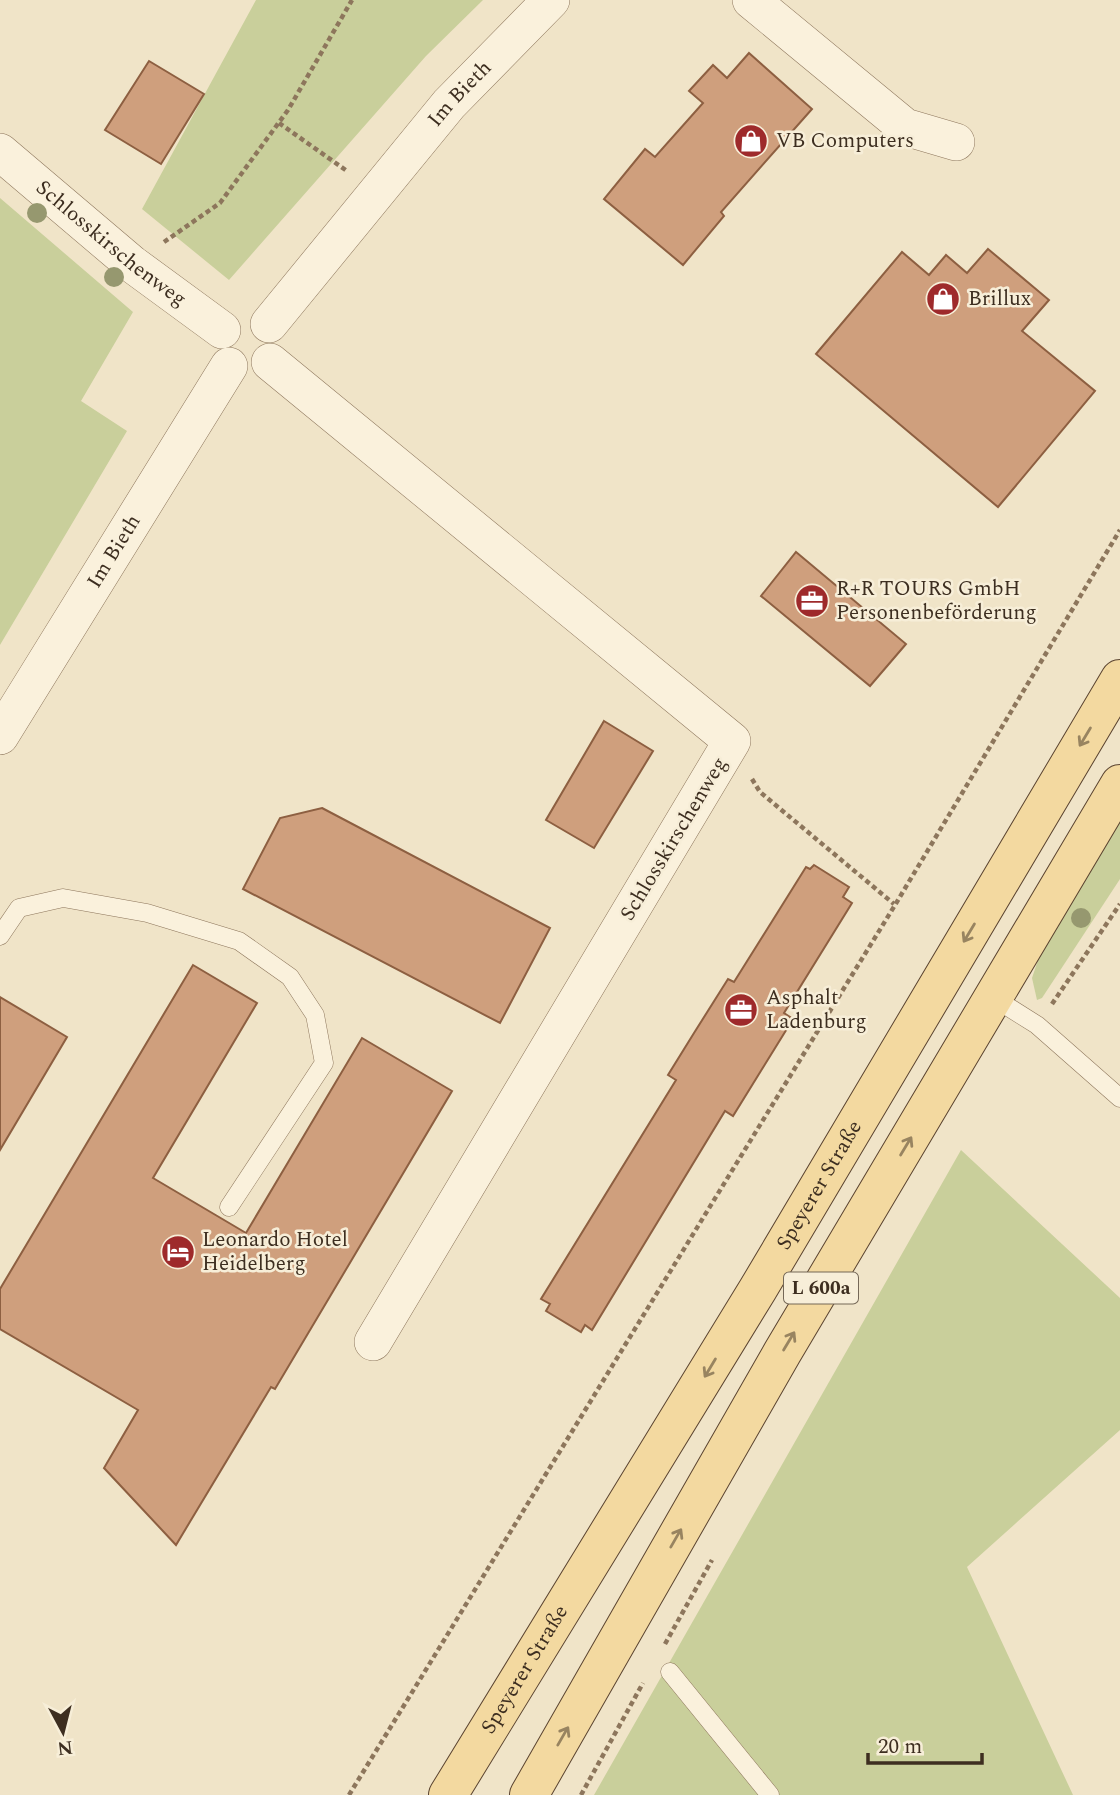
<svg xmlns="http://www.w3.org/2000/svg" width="1120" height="1795" font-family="Spectral,serif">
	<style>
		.green { fill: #c9cf9b }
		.building { fill: #cf9f7d; stroke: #8d5f41; stroke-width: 2 }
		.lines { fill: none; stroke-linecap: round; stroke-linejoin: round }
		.service-casing { stroke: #8d765c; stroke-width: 19 }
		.minor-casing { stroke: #8d765c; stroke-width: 38 }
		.primary-casing { stroke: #5b4430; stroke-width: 40 }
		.path { stroke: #8d765c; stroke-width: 4.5; stroke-dasharray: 5 3.5; stroke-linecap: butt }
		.service { stroke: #faf1dc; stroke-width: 18 }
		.minor { stroke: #faf1dc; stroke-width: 37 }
		.primary { stroke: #f3d9a0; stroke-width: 38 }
		.tree { fill: #96986f }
		.oneway { stroke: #988460 }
		.labels { text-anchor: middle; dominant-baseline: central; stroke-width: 5; stroke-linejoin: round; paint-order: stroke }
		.shield { fill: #f7eed8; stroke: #756857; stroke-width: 2 }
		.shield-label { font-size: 19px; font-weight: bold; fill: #3d2e20 }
		.street-label { font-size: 21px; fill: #3d2e20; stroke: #f7eed8 }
		.poi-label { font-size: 21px; fill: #3d2e20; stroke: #f7eed8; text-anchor: start }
	</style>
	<rect width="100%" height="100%" fill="#f0e4c8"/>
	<g class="green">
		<path d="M 256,0 L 483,0 L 426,56 L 229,280 L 142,209 Z"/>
		<path d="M 0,198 L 133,312 L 81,401 L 127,431 L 0,645 Z"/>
		<path d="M 1120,820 L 1120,879 L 1042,998 L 1037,1000 L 1032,978 L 1039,957 Z"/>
		<path d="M 961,1150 L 1120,1298 L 1120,1430 L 967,1567 L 1073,1795 L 594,1795 Z"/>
	</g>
	<g class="building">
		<path d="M 749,53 L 812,109 L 721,212 L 724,216 L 683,265 L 604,199 L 645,149 L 655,157 L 703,103 L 689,91 L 713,65 L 727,78 Z"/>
		<path d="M 149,61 L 204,94 L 161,164 L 105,130 Z"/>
		<path d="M 988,249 L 1049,300 L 1022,331 L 1095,391 L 998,507 L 816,354 L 902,252 L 929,275 L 946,255 L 967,273 Z"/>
		<path d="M 796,552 L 906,644 L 870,686 L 761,596 Z"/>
		<path d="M 604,721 L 653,751 L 594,848 L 546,820 Z"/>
		<path d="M 322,808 L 550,928 L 500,1023 L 243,889 L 280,818 Z"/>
		<path d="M 814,865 L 849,887 L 843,897 L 852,903 L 784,1013 L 793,1019 L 733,1116 L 725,1111 L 592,1330 L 585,1325 L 581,1332 L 546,1311 L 550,1304 L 541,1299 L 676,1080 L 668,1075 L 694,1033 L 728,979 L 734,982 L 806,867 L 810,869 Z"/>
		<path d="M 193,965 L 257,1003 L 153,1178 L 246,1233 L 362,1038 L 452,1091 L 275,1389 L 271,1387 L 176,1545 L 104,1468 L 138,1410 L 0,1329 L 0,1289 Z"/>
		<path d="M 0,997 L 67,1037 L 0,1150 Z"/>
	</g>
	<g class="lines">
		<g class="service-casing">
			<g id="service">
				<path d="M 0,936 L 19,908 L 63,898 L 147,913 L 239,941 L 290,977 L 315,1015 L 324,1063 L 229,1207"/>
				<path d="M 994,998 L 1037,1025 L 1120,1098"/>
				<path d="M 670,1672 L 770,1795"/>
			</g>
		</g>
		<g class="minor-casing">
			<g id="minor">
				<path d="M 751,0 L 905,127 L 956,142"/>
				<path id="s1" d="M 0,152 L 132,264 L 222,330"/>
				<path id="s2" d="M 269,324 L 449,104 L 551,0"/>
				<path d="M 270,362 L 732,741 L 373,1342"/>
				<path id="s3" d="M 0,736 L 229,366"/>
			</g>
		</g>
		<g class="primary-casing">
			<g id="primary">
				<path id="s4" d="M 448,1795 L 758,1289 L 1120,679"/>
				<path d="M 529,1795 L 782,1353 L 1120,784"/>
			</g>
		</g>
		<g class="path">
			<path d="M 279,123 L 347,171"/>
			<path d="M 164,242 L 220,203 L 288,110 L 352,0"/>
			<path d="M 752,779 L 760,792 L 894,904"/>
			<path d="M 1052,1004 L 1120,904"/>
			<path d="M 665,1644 L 712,1560"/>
			<path d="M 349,1795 L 895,905 L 1120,530"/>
			<path d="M 581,1795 L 643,1683"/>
		</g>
		<use href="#service" class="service"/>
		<use href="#minor" class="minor"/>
		<use href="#primary" class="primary"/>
	</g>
	<g class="tree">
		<circle cx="37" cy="213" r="10"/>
		<circle cx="114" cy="277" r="10"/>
		<circle cx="1081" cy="918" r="10"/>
	</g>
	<defs><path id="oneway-shaft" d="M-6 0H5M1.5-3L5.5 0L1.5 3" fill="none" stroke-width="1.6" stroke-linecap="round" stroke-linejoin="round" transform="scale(1.75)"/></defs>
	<g class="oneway">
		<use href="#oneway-shaft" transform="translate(1085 737) rotate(121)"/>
		<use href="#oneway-shaft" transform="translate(969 933) rotate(121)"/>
		<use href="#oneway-shaft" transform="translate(906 1146) rotate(-59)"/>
		<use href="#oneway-shaft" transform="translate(789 1341) rotate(-59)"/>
		<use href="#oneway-shaft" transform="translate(710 1368) rotate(121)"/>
		<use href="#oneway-shaft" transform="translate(676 1538) rotate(-60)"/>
		<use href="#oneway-shaft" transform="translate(563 1736) rotate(-60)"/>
	</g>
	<defs>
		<g id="shop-disc" transform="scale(1.75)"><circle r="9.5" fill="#9e2a2b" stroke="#f7eed8"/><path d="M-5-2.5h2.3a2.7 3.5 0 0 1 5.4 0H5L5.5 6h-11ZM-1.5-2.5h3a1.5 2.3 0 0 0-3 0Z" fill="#fff"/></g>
		<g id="office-disc" transform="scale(1.75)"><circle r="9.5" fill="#9e2a2b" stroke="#f7eed8"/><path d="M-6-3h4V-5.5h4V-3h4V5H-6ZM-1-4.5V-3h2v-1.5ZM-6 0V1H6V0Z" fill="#fff"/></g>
		<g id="hotel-disc" transform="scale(1.75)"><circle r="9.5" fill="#9e2a2b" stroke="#f7eed8"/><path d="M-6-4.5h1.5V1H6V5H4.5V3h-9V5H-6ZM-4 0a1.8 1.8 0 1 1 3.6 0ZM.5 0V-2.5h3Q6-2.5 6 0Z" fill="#fff"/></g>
	</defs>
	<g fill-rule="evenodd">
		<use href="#shop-disc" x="751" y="141"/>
		<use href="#shop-disc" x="943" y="299"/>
		<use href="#office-disc" x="812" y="601"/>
		<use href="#office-disc" x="741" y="1010"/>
		<use href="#hotel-disc" x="178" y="1252"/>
	</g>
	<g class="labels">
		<rect class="shield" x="784" y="1272.5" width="74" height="31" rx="5"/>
		<g class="shield-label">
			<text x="821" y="1288">L 600a</text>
		</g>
		<g class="street-label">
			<text stroke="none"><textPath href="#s2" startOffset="299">Im Bieth</textPath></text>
			<text stroke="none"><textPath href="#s1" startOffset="144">Schlosskirschenweg</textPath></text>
			<text stroke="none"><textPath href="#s3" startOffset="217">Im Bieth</textPath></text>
			<text transform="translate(674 839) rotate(-59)">Schlosskirschenweg</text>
			<text stroke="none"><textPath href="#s4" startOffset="714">Speyerer Straße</textPath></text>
			<text stroke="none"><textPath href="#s4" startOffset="147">Speyerer Straße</textPath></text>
		</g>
		<g class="poi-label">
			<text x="776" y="141">VB Computers</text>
			<text x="968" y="299">Brillux</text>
			<text x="836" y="589">R+R TOURS GmbH<tspan x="836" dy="24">Personenbeförderung</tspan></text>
			<text x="766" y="998">Asphalt<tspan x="766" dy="24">Ladenburg</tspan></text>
			<text x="202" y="1240">Leonardo Hotel<tspan x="202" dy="24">Heidelberg</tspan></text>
		</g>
	</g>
	<g transform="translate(63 1732) rotate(173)" stroke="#f7eed8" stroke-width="5" paint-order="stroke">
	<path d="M0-5L12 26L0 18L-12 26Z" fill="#3d2e20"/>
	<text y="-10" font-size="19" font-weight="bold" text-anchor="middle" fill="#3d2e20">N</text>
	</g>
	<path d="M868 1753v10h114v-10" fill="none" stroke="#3d2e20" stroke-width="3.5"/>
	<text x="878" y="1753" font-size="21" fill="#3d2e20" stroke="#f7eed8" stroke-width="5" paint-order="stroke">20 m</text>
</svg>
